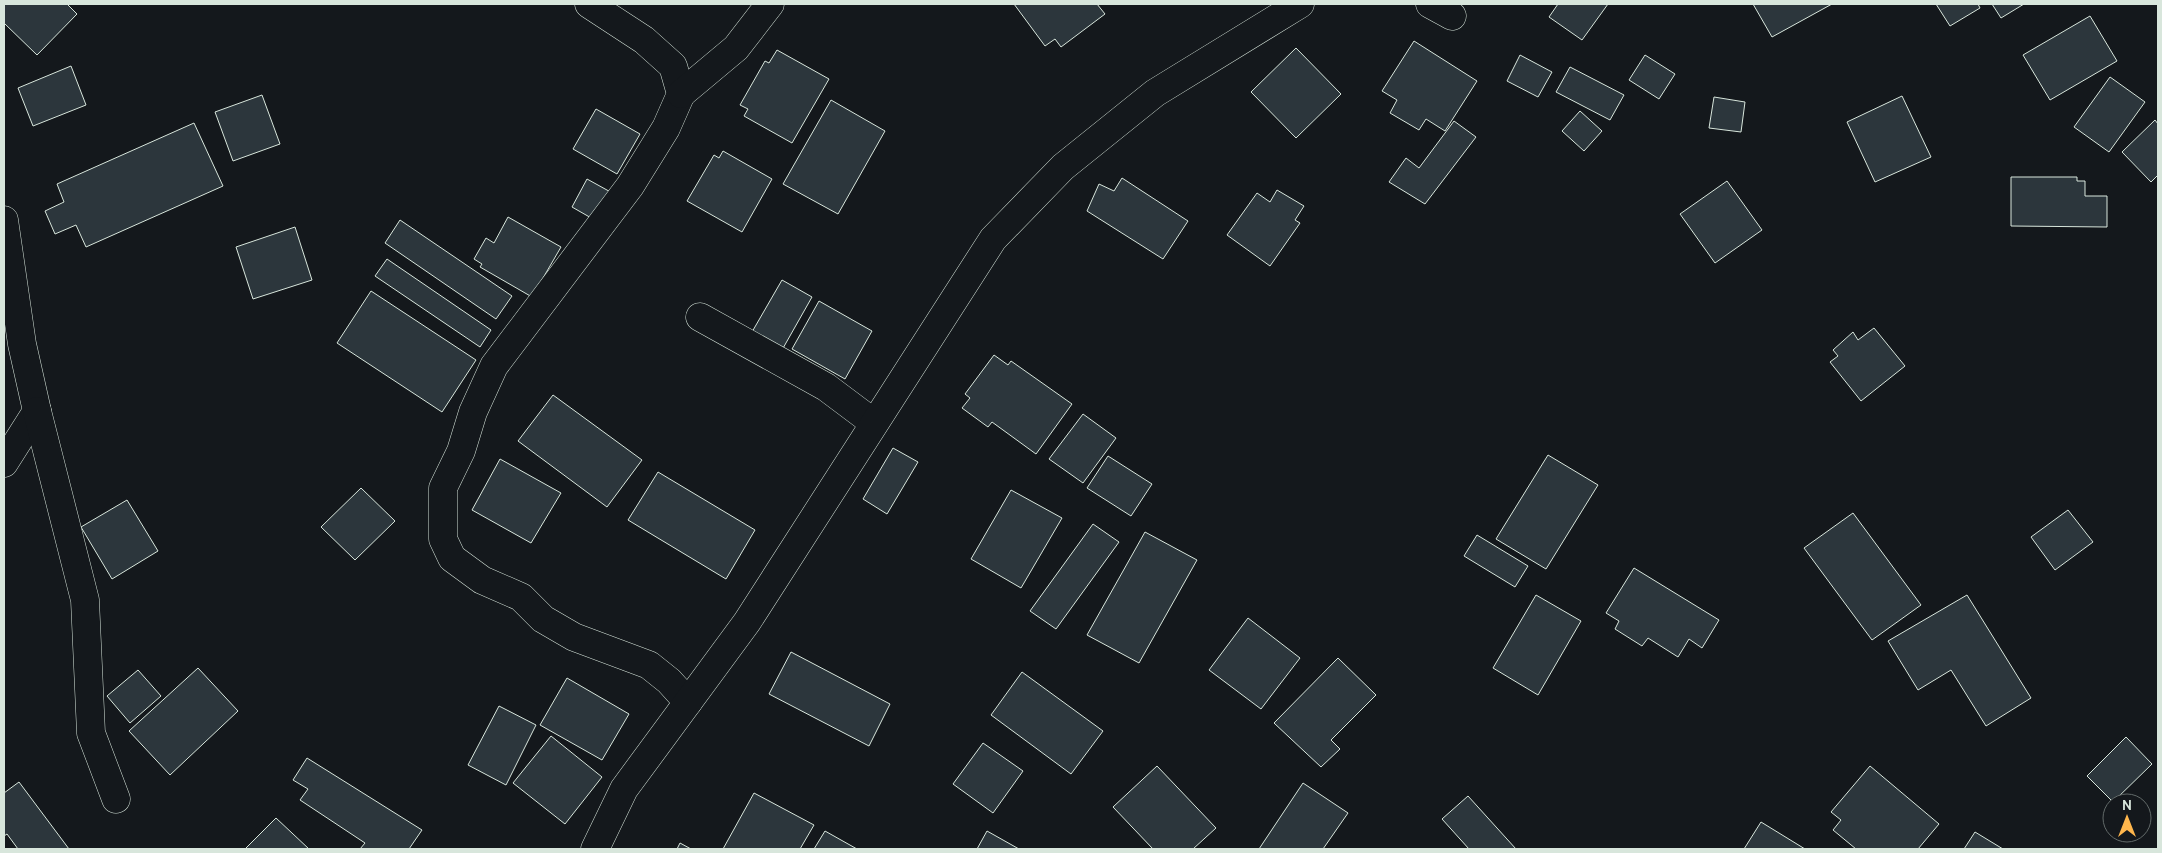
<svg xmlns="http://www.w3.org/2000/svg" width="2162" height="853" font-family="Cabin,sans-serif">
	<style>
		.building { fill: #2c363c; stroke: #d8e6dc }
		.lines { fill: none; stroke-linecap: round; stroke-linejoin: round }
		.minor-casing { stroke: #d8e6dc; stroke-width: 29 }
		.minor { stroke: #14181c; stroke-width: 28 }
	</style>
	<rect width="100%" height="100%" fill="#14181c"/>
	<g class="building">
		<path d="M 4,4 L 67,4 L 77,14 L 37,55 L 4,23 Z"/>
		<path d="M 1014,4 L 1097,4 L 1105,14 L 1061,47 L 1055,39 L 1045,46 Z"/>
		<path d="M 1558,4 L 1608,4 L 1582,40 L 1549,17 Z"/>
		<path d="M 1753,4 L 1832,4 L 1772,37 Z"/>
		<path d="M 1936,4 L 1978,4 L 1980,8 L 1950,26 Z"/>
		<path d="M 1992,4 L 2024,4 L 2001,18 Z"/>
		<path d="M 2090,16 L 2117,61 L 2050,100 L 2023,55 Z"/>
		<path d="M 1414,41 L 1477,81 L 1445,131 L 1426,119 L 1419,130 L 1390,113 L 1397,100 L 1382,91 Z"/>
		<path d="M 1296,48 L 1341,94 L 1296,138 L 1251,92 Z"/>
		<path d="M 777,50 L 829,79 L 792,143 L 744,116 L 748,109 L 740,105 L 765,61 L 769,63 Z"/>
		<path d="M 1520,55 L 1552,72 L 1538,97 L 1507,81 Z"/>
		<path d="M 1645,55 L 1675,74 L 1659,99 L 1629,80 Z"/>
		<path d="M 71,66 L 86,105 L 33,126 L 18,88 Z"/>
		<path d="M 1570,67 L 1624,95 L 1610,120 L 1556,92 Z"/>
		<path d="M 2110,77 L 2145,102 L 2109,152 L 2074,127 Z"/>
		<path d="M 262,95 L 280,144 L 233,161 L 215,112 Z"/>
		<path d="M 1902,96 L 1931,157 L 1875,182 L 1847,122 Z"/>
		<path d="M 1714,97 L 1745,102 L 1741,132 L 1709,128 Z"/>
		<path d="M 831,100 L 885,131 L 838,214 L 783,184 Z"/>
		<path d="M 596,109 L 640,134 L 617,174 L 573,149 Z"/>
		<path d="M 1580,111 L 1602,131 L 1584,151 L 1562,131 Z"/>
		<path d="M 2155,120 L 2158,124 L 2158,175 L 2151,182 L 2122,152 Z"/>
		<path d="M 1454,121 L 1476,137 L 1425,204 L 1389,182 L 1406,158 L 1419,168 Z"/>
		<path d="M 194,123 L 223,186 L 86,247 L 76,225 L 55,234 L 45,211 L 64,202 L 57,184 Z"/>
		<path d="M 723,151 L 772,179 L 742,232 L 687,201 L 714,155 L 719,158 Z"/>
		<path d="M 2011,177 L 2077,177 L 2077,181 L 2085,181 L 2085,196 L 2107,196 L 2107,227 L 2011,226 Z"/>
		<path d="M 1122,178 L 1188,221 L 1163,259 L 1087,211 L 1099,184 L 1114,191 Z"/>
		<path d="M 587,179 L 616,195 L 600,223 L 572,207 Z"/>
		<path d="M 1727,181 L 1762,230 L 1715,263 L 1680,214 Z"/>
		<path d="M 1277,190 L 1304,206 L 1295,220 L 1300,223 L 1270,266 L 1227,235 L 1257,193 L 1270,202 Z"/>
		<path d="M 508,217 L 561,247 L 532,297 L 480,267 L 482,264 L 474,259 L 486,238 L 494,243 Z"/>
		<path d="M 400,220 L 512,296 L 496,319 L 385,243 Z"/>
		<path d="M 295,227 L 312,280 L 253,299 L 236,247 Z"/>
		<path d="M 387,259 L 491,330 L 480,347 L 375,276 Z"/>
		<path d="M 782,280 L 812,297 L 782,350 L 752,332 Z"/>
		<path d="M 371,291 L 476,360 L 442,412 L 337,343 Z"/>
		<path d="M 819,301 L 872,331 L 845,379 L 792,349 Z"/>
		<path d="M 1874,328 L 1905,366 L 1861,401 L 1830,362 L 1838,356 L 1833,350 L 1853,332 L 1858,340 Z"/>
		<path d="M 994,355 L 1008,365 L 1011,361 L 1072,404 L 1036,454 L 992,422 L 988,427 L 962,408 L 970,398 L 965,394 Z"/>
		<path d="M 553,395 L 642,460 L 607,507 L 518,441 Z"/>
		<path d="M 1083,414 L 1116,438 L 1083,483 L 1049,459 Z"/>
		<path d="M 893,448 L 918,462 L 887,514 L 863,499 Z"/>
		<path d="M 1548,455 L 1598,485 L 1546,569 L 1496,539 Z"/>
		<path d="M 1108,456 L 1152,484 L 1131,516 L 1087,488 Z"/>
		<path d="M 500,459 L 561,493 L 531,543 L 472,510 Z"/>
		<path d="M 658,472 L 755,530 L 726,579 L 628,520 Z"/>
		<path d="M 361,488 L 395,521 L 355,560 L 321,527 Z"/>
		<path d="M 1011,490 L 1062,518 L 1021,588 L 971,559 Z"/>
		<path d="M 127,500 L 158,551 L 112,579 L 81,527 Z"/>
		<path d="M 2068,510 L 2093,542 L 2055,570 L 2031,537 Z"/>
		<path d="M 1853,513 L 1921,605 L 1872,640 L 1804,548 Z"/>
		<path d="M 1093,524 L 1119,542 L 1056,629 L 1030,611 Z"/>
		<path d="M 1145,532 L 1197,560 L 1139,663 L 1087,635 Z"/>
		<path d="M 1477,535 L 1528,566 L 1515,587 L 1464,556 Z"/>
		<path d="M 1634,568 L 1719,620 L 1702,648 L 1689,639 L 1678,657 L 1648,638 L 1642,646 L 1615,629 L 1619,621 L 1606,613 Z"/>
		<path d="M 1536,595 L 1581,621 L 1538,695 L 1493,668 Z"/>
		<path d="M 1967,595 L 2031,698 L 1986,726 L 1951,670 L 1918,690 L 1888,641 Z"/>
		<path d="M 1248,618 L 1300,658 L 1261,709 L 1209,670 Z"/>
		<path d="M 791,652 L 890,704 L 869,746 L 769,694 Z"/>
		<path d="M 1338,658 L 1376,695 L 1331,740 L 1340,749 L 1321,767 L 1274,723 Z"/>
		<path d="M 198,668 L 238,711 L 170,775 L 129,731 Z"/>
		<path d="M 138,670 L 161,696 L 130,723 L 107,696 Z"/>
		<path d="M 1022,672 L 1103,731 L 1071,774 L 991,715 Z"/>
		<path d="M 567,678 L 629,714 L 602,760 L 540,725 Z"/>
		<path d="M 499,706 L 536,725 L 506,785 L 468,765 Z"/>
		<path d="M 551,736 L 602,777 L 565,824 L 513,783 Z"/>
		<path d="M 2126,737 L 2152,764 L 2113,802 L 2087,776 Z"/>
		<path d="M 983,743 L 1023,771 L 993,813 L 953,784 Z"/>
		<path d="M 307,758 L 422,830 L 409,849 L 360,849 L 365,843 L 300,800 L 308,789 L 293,780 Z"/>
		<path d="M 1157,766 L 1216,828 L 1193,849 L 1153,849 L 1113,807 Z"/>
		<path d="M 1870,766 L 1939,824 L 1918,849 L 1856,849 L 1833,830 L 1841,820 L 1831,812 Z"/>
		<path d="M 19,782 L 69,849 L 18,849 L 7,834 L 4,836 L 4,793 Z"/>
		<path d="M 1303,783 L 1348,813 L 1323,849 L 1259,849 Z"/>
		<path d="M 754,793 L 814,825 L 800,849 L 723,849 Z"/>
		<path d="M 1468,796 L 1516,849 L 1469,849 L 1442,819 Z"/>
		<path d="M 276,818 L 309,849 L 245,849 Z"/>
		<path d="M 1761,822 L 1805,849 L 1744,849 Z"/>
		<path d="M 825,831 L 857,849 L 814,849 Z"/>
		<path d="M 987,831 L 1019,849 L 977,849 Z"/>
		<path d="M 1975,832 L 2003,849 L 1964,849 Z"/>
		<path d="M 680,843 L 691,849 L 677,849 Z"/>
	</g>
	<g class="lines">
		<g class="minor-casing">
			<g id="minor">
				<path d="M 589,4 L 644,40 L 673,66 L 681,94 L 666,128 L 630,186 L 494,366 L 473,412 L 461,451 L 443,488 L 443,539 L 452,558 L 482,580 L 521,597 L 543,619 L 574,637 L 649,665 L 669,681 L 688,702"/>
				<path d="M 1430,4 L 1452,16"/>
				<path d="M 681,94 L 736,48 L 770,4"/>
				<path d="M 4,220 L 22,344 L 37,411 L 4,463"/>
				<path d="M 700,317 L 826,387 L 874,423"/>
				<path d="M 37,411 L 85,600 L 91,733 L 116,799"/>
				<path d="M 595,849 L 624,789 L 747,622 L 993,239 L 1063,167 L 1155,93 L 1300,4"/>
			</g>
		</g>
		<use href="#minor" class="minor"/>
	</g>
	<rect width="2162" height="853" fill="none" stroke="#d8e6dc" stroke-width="10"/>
	<g transform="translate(2127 818)"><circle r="24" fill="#14181c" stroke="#626a69"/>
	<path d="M0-4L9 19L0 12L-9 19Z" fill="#ffb74d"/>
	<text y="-8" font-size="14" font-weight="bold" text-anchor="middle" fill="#d8e6dc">N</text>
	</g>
</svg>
